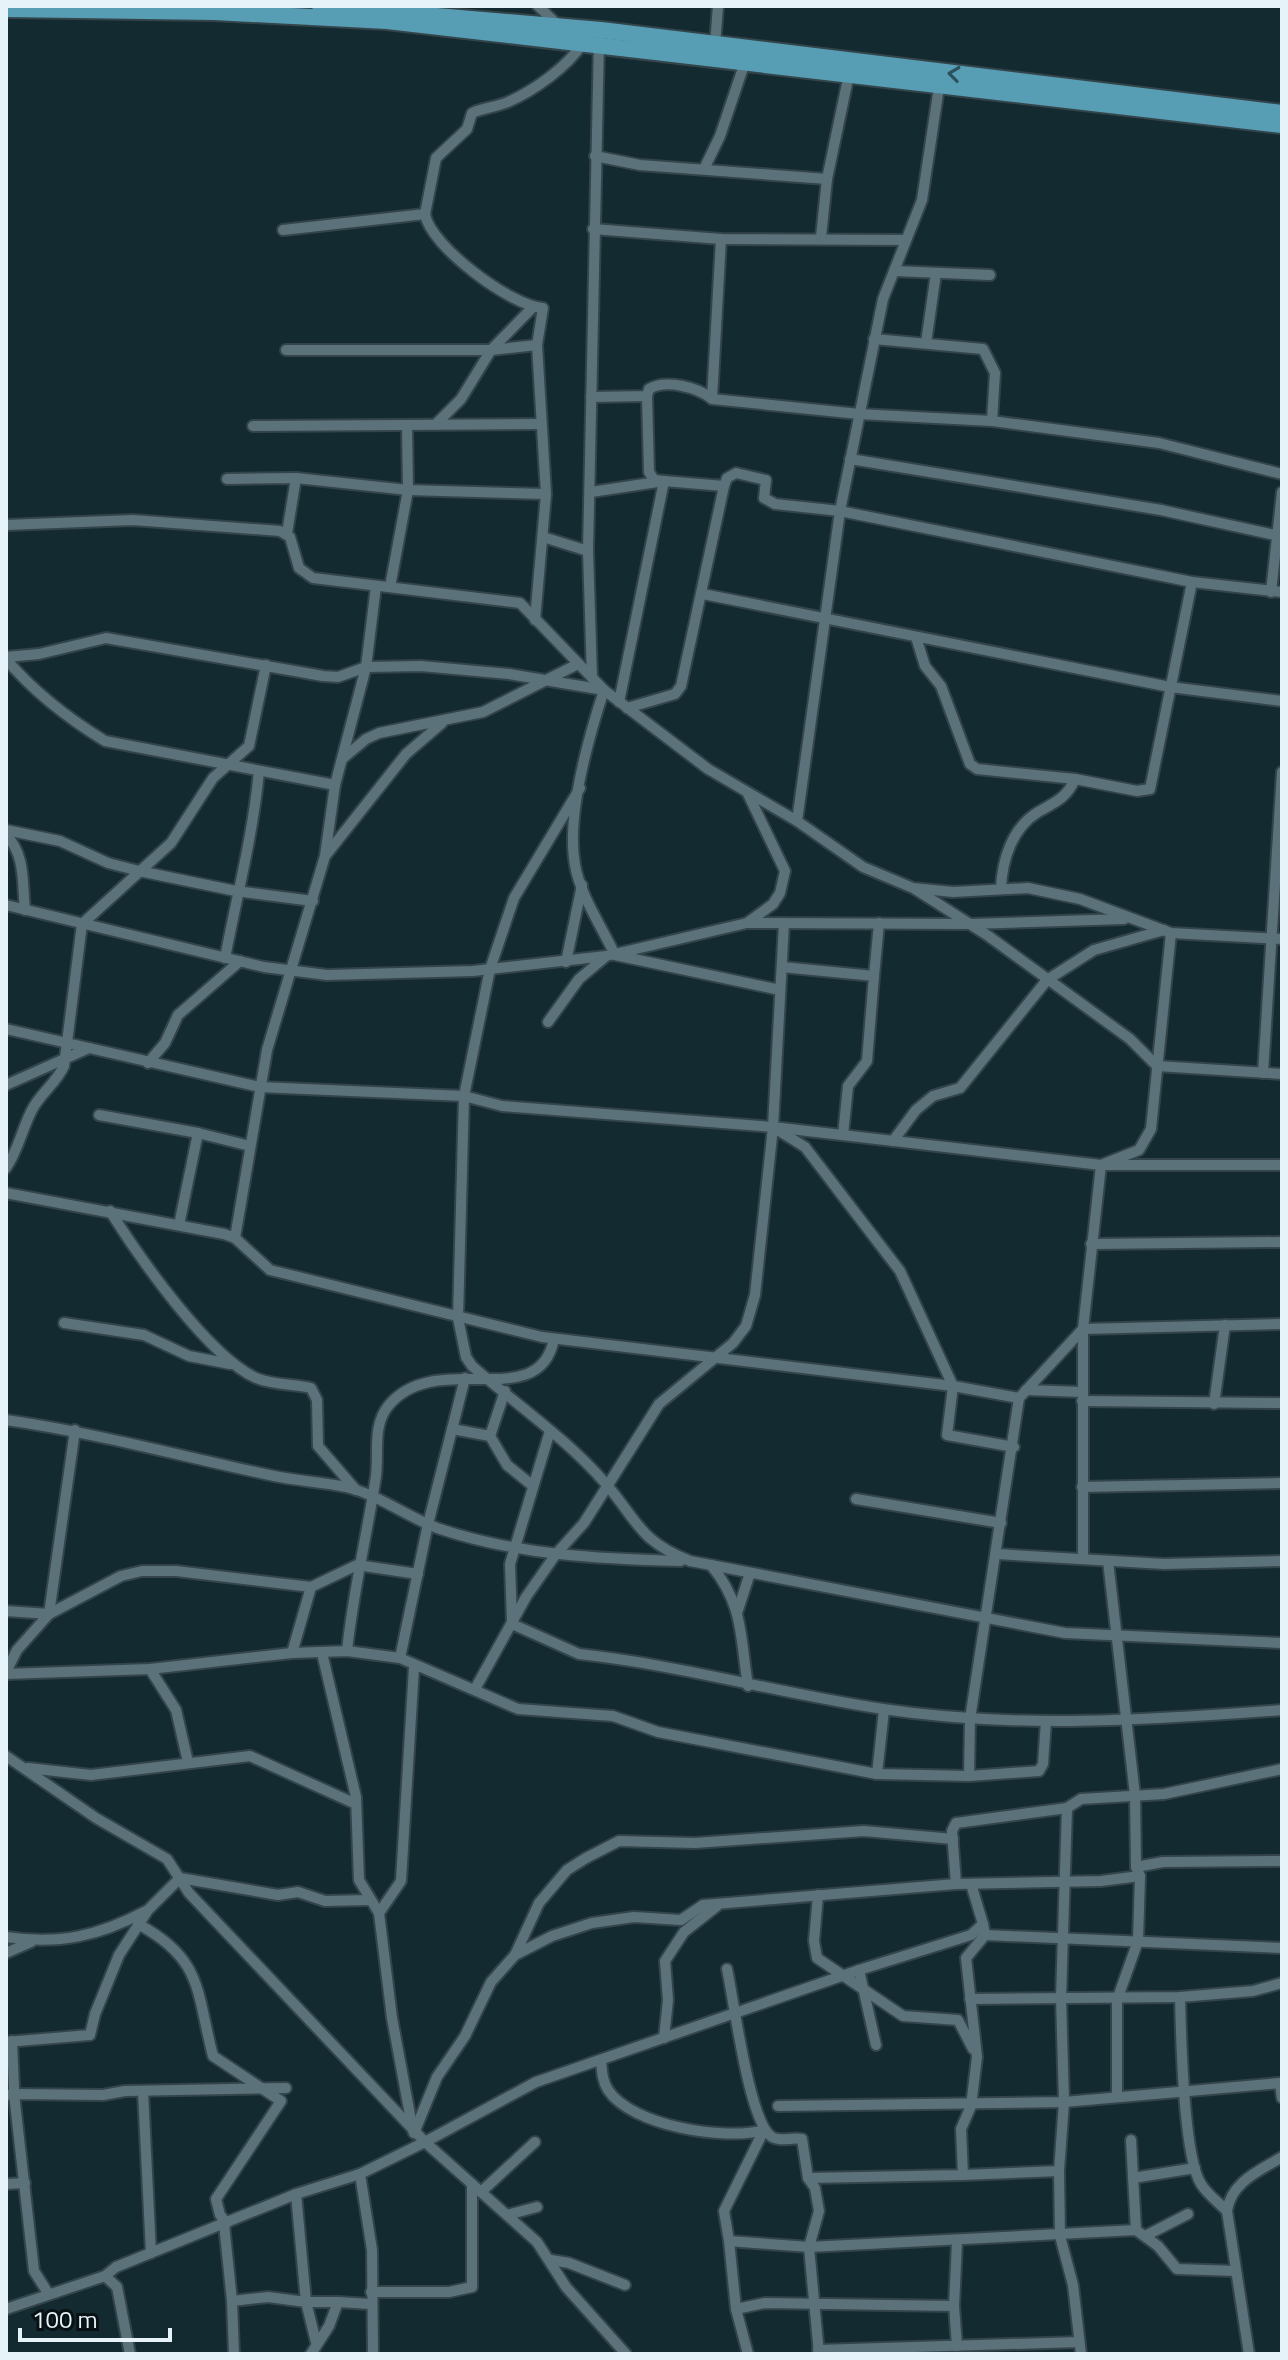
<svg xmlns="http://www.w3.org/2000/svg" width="1288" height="2360" font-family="'Titillium Web',sans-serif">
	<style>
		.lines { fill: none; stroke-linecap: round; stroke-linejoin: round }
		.street-casing { stroke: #33444a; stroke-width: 14 }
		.primary-casing { stroke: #33444a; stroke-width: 20 }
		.street { stroke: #5b727b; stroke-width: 10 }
		.primary { stroke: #579db3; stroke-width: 16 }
		.oneway { stroke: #2c505c }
	</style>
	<rect width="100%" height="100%" fill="#142a31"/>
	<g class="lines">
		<g class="street-casing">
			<g id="street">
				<path d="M 538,6 L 559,26"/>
				<path d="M 715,45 L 718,6"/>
				<path d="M 939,87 L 922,200 L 883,299 L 840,511 L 797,821 L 863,867 L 913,888 L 953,892 L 1028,888 L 1080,899 L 1171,933 L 1282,939"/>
				<path d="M 595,156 L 640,165 L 827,179"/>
				<path d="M 704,169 L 720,136 L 745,62"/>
				<path d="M 593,229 L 721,239 L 906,240"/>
				<path d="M 283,230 L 425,214"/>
				<path d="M 821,237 L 827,179 L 849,74"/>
				<path d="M 894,271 L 990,275"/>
				<path d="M 874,339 L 983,349 L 995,373 L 992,421 L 1159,443 L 1282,474"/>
				<path d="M 926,343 L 936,273"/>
				<path d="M 286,350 L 491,350 L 537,345"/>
				<path d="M 591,397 L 647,396 L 649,389 C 665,379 698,387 712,399 L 859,414 L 992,421"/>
				<path d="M 712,399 L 721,239"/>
				<path d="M 436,424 L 461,399 L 491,350 L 533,307"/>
				<path d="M 253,426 L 539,424"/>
				<path d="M 850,459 L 1161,510 L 1275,535"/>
				<path d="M 227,479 L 296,478 L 408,490 L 546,494"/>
				<path d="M 591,492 L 664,481 L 724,486"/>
				<path d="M 6,525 L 133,520 L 280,531 L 290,537 L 299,568 L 313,578 L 520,603 L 604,690 L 708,769 L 797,821"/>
				<path d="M 287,533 L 296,478"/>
				<path d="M 543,537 L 588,551"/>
				<path d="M 390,587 L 408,490 L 407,425"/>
				<path d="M 1271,592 L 1282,492"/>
				<path d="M 703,594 L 1170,687 L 1282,701"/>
				<path d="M 535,620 L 546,494 L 537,345 L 543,308 C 511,306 430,246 425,214 L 436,158 L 467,129 L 472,113 C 483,108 496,107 508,102 C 535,90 567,67 583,43"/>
				<path d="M 916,637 L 925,666 L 941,686 L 970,764 L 977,769 L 1075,779 L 1137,791 L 1150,789 L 1192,582"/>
				<path d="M 6,657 L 39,654 L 106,638 L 323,676 L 338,677 L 366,667 L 421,666 L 509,674 L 604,690 C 589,736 566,816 575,865 C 580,895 602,927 615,955 L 780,990"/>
				<path d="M 6,659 C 33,691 69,719 105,741 L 335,785"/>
				<path d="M 592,678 L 588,551 L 599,40"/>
				<path d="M 619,702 L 664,481 L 654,480 L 649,472 L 647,396"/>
				<path d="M 627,708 L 675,694 L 681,686 L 724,486 L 727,478 L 736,473 L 766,480 L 764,498 L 775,504 L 840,511 L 1192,582 L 1282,592"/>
				<path d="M 342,759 L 366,739 L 379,733 L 483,712 L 578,664"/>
				<path d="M 580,788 L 514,898 L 490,969 L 464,1096 L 458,1318 L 466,1357 L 472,1366 C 517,1405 567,1439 606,1484 C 638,1521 639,1541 690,1561 L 1065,1633 L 1282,1643"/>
				<path d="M 6,830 L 60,841 L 108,863 L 139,871 L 236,891 L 313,901"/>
				<path d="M 6,835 C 26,855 22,884 25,910"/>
				<path d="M 326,855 L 406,754 L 442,723"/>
				<path d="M 915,889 L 987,935 L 1130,1039 L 1157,1066 L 1282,1074"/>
				<path d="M 1001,889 C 1002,860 1012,828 1038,812 C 1054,803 1067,798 1075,779"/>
				<path d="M 6,905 L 264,967 L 327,975 L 473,971 L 606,956 L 747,923 L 773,904 L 780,893 L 785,871 L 748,794"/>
				<path d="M 747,923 L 970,924 L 1124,919"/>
				<path d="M 784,923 L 773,1127 L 805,1147 L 900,1271 L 953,1386 L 947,1435 L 1014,1447"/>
				<path d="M 225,958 C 237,895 253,835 259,771"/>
				<path d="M 566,962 L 582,885"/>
				<path d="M 782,967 L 874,976 L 867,1061 L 848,1086 L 843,1135"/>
				<path d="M 874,976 L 879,923"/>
				<path d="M 548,1022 L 579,979 L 604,958"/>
				<path d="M 6,1029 L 260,1087 L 464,1096 L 502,1106 L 773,1127 L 1101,1165 L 1282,1165"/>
				<path d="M 148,1063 L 165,1043 L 178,1015 L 240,961"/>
				<path d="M 1263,1073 L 1282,772"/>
				<path d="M 6,1085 L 89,1048"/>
				<path d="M 99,1115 L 198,1133 L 179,1225"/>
				<path d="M 198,1133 L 250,1146"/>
				<path d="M 893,1141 L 916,1110 L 933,1096 L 960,1088 L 1047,980 L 1094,950 L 1164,930"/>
				<path d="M 6,1168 C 19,1149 22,1128 33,1108 C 42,1092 56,1083 64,1066 L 82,924 L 171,843 L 213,778 L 249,746 L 266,665"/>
				<path d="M 6,1193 L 224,1234 L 235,1238 L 270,1270 L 542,1337 L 953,1386 L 1019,1398"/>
				<path d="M 110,1211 C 139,1257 208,1356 256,1378 C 272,1385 294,1384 311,1388 L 317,1400 L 318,1446 L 356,1490"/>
				<path d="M 235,1238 L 267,1050 L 325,856 L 335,785 L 366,667 L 376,586"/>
				<path d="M 1091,1244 L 1282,1242"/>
				<path d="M 64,1323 L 144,1335 L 189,1356 L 230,1364"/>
				<path d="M 1026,1390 L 1082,1392"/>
				<path d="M 1082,1401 L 1282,1403"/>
				<path d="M 1214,1404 L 1225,1325"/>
				<path d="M 6,1420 C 97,1433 184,1457 274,1476 C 298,1481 322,1482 346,1487 C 380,1495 408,1518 440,1529 C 518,1555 600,1559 681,1561"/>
				<path d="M 452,1429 L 490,1436 L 507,1465 L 533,1486"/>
				<path d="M 550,1431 L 510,1564 L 512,1624 L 579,1654 C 681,1665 781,1694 883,1709 C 1016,1729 1149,1720 1282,1710"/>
				<path d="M 490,1436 L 505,1391"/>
				<path d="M 1082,1487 L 1282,1483"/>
				<path d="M 856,1499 L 1001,1523"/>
				<path d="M 997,1554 L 1164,1564 L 1282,1561"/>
				<path d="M 1083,1559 L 1083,1329 L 1101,1165 L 1139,1150 L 1151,1129 L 1171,933"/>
				<path d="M 1108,1561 L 1135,1795 L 1136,1867 L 1140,1876 L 1138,1941 L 1117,2000 L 1117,2096"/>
				<path d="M 711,1565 C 744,1605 740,1637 748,1686"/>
				<path d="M 738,1610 L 750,1573"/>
				<path d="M 6,1611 L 49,1614 L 121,1576 L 142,1571 L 176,1571 L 311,1587 L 357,1565 L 418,1574"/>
				<path d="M 347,1651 C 353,1592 367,1535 376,1476 C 379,1452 372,1425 389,1405 C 437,1348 539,1415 554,1339"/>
				<path d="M 292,1653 L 311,1587"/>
				<path d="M 322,1653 L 356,1797 L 359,1880 L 379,1913 L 392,2018 L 413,2131"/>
				<path d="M 400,1658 L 428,1524 L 465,1378"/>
				<path d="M 150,1669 L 176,1710 L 188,1762"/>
				<path d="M 6,1672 L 17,1650 L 49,1614 L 75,1430"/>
				<path d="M 6,1674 L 150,1669 L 292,1653 L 347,1651 L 400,1658 L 518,1709 L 613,1716 L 658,1732 L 877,1774 L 969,1776 L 1039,1771 L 1043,1764 L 1046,1721"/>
				<path d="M 475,1689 L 526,1597 L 556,1554 L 584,1523 L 659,1404 L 733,1343 L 746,1326 L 755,1295 L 773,1127"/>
				<path d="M 6,1756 L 96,1818 L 167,1859 L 189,1893 L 425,2142 L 536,2082 L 859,1970 L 971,1935 L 983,1924 L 971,1884"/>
				<path d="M 28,1768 L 91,1775 L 250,1756 L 356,1804"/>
				<path d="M 877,1774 L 884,1710"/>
				<path d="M 969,1776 L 970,1719 L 1019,1398 L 1083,1329 L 1282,1324"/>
				<path d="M 1067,1808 L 1061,1998 L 1064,2102 L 1059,2171 L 1060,2236 L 1073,2285 L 1081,2354"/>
				<path d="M 1136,1867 L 1163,1862 L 1282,1861"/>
				<path d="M 956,1884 L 952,1831 L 956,1823 L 1067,1808 L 1081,1799 L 1164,1794 L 1282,1769"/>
				<path d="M 818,1895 L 814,1941 L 817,1958 L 903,2016 L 958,2020 L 973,2049"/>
				<path d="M 379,1913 L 401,1881 L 414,1667"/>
				<path d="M 138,1924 C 203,1959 196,1991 213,2056 L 281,2101 L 216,2199 L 220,2215 L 227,2223"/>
				<path d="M 985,1935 L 1282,1948"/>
				<path d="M 6,1937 C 59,1945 99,1936 146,1911"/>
				<path d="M 6,1953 L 31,1942"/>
				<path d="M 515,1955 L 552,1936 L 592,1923 L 634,1917 L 681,1920 L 703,1905 L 956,1884 L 1101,1881 L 1140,1876"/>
				<path d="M 727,1969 C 734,2000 749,2123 772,2137 C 780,2142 792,2137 802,2139 L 808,2178 L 815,2188 L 819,2211 L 809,2247 L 819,2354"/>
				<path d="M 859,1970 L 876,2045"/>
				<path d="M 1180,1997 C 1181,2034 1183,2156 1201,2184 C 1207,2194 1218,2202 1227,2211"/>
				<path d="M 970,1999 L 1180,1997 L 1253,1991 L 1282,1983"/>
				<path d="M 664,2038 L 668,2000 L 665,1961 L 684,1932 L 717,1906"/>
				<path d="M 6,2042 L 90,2035 L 95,2014 L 119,1955 L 148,1910 L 180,1878 L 278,1895 L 298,1892 L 325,1901 L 369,1900"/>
				<path d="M 601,2060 C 602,2071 602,2080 608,2090 C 632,2126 725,2141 764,2130"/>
				<path d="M 143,2092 L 151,2253"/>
				<path d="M 6,2095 L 14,2094 L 14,2088 L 12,2041"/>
				<path d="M 778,2106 L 1064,2102 L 1280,2083 L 1282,2098"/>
				<path d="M 414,2133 L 437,2077 L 465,2036 L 491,1982 L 515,1955 L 539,1903 L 567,1870 L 586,1858 L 619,1841 L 695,1843 L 864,1831 L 953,1839"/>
				<path d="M 1131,2140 L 1136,2230"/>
				<path d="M 360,2174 L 372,2250 L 373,2354"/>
				<path d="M 963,2175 L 1059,2171"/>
				<path d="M 808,2178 L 963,2175 L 961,2129 L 971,2106 L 977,2057 L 966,1958 L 985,1935 L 983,1924"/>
				<path d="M 1133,2178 L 1195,2168"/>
				<path d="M 6,2184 L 25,2183"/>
				<path d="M 481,2192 L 535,2142"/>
				<path d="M 296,2194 L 306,2302 L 338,2302"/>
				<path d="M 507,2215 L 537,2207"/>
				<path d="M 224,2224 L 232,2301 L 268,2297 L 306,2302 L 316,2342"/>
				<path d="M 1147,2235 L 1188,2214"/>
				<path d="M 729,2241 L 724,2211 L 764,2130"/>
				<path d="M 957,2242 L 954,2306 L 957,2346"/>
				<path d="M 551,2260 L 569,2263 L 625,2285"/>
				<path d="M 105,2276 L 117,2287 L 130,2354"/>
				<path d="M 371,2292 L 449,2292 L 472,2287 L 472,2184"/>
				<path d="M 48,2293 L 34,2271 L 14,2094 L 103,2095 L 125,2091 L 286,2088"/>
				<path d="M 232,2301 L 234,2354"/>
				<path d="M 6,2309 L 105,2276 L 116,2267 L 296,2194 L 360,2174 L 425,2142 L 537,2242 L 566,2287 L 626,2354"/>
				<path d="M 736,2309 L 765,2303 L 954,2306"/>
				<path d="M 818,2350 L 1079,2342"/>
				<path d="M 311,2354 L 329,2326 L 338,2302 L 370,2304"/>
				<path d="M 748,2354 L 736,2309 L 729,2241 L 809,2247 L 1136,2230 L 1158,2246 L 1177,2269 L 1236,2271"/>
				<path d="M 1249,2354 L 1227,2211 C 1231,2182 1259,2171 1282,2157"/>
			</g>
		</g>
		<g class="primary-casing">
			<g id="primary">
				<path d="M 320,6 L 601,30 L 1282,113"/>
				<path d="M 6,9 L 214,12 L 387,21 L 1282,125"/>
			</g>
		</g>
		<use href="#street" class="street"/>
		<use href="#primary" class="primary"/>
	</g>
	<defs><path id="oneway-chevron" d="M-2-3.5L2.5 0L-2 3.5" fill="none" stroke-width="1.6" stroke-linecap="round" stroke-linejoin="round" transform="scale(2)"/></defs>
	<use class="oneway" href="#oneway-chevron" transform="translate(954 74) rotate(-173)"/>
	<rect width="1288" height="2360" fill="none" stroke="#e6f3f8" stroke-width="16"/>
	<path d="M20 2328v12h150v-12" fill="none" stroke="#e6f3f8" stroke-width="4"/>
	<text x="32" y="2328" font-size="24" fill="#e6f3f8" stroke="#081114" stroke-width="6" paint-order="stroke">100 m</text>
</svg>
